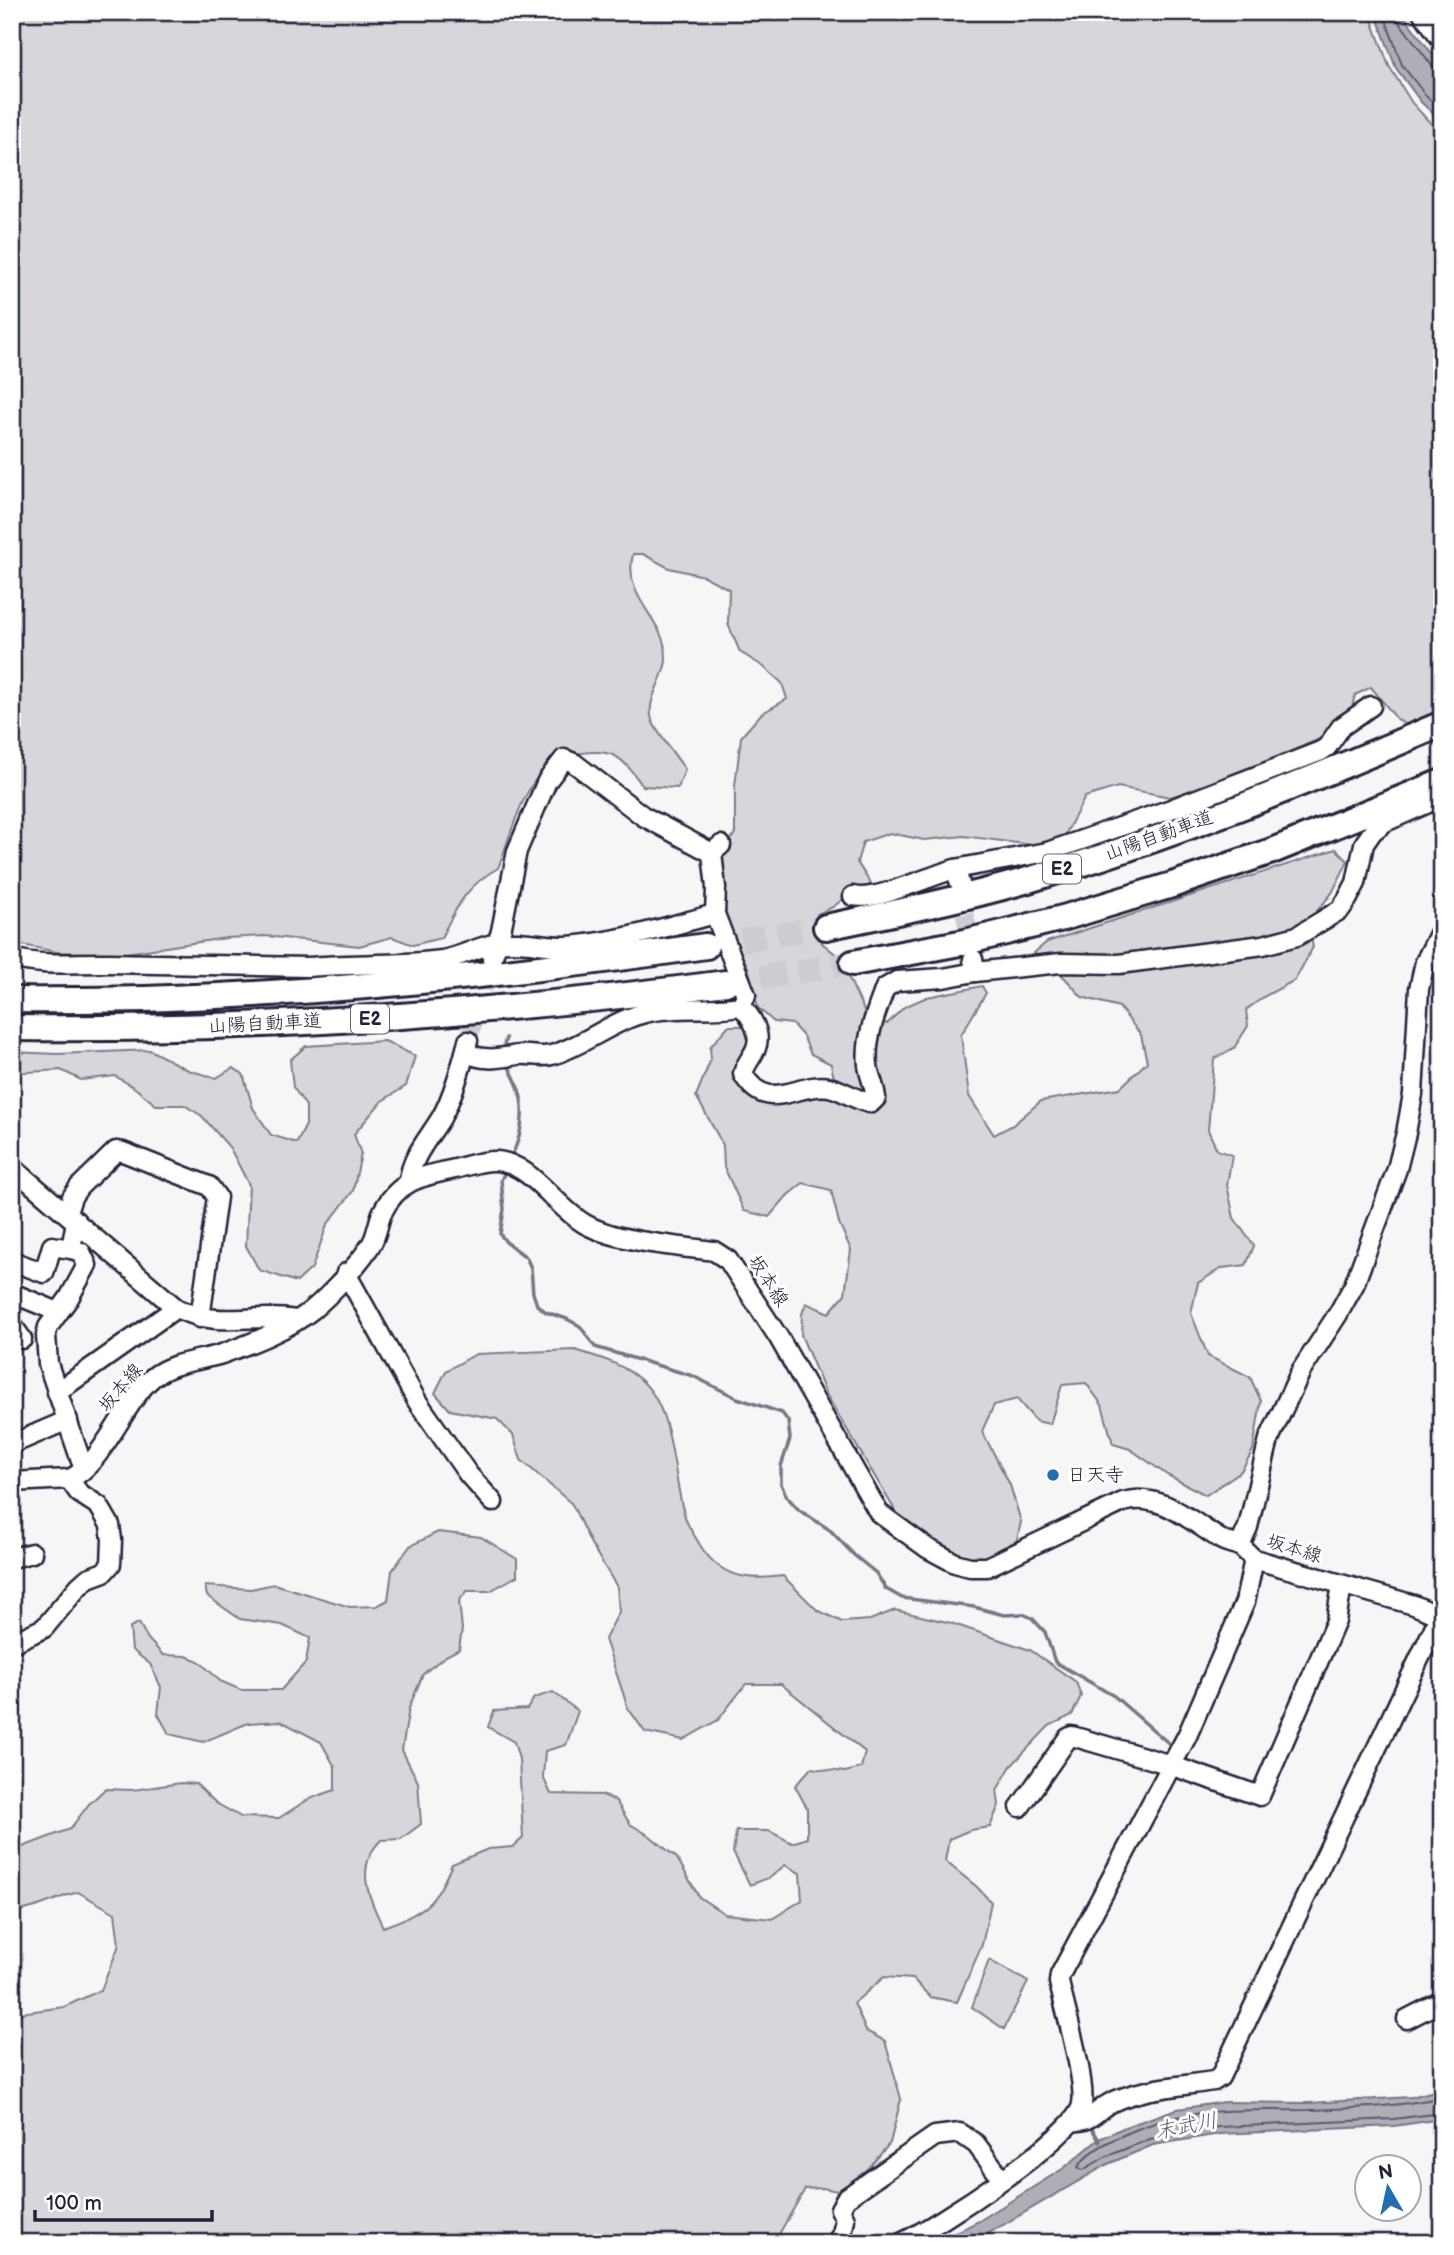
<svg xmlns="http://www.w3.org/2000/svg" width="1454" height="2255" font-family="'Balsamiq Sans','Klee One',sans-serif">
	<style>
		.green { fill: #d7d7db; stroke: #7c7c8b; stroke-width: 2 }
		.water { fill: #aeaeb7; stroke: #767685; stroke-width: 2 }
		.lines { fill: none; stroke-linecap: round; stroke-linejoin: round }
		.shore { stroke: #5a5a6d; stroke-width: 2 }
		.stream { stroke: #767685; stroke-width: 3.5 }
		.minor-tunnel { stroke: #ccccd1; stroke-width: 18; stroke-dasharray: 18 9; stroke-linecap: butt }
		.highway-tunnel { stroke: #ccccd1; stroke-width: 24; stroke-dasharray: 24 12; stroke-linecap: butt }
		.minor-casing { stroke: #22223b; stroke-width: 23 }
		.highway-casing { stroke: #22223b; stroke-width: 30 }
		.minor { stroke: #fff; stroke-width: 18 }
		.highway { stroke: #fff; stroke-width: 24 }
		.poi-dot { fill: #1f6fb2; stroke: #fff; stroke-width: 2.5 }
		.labels { text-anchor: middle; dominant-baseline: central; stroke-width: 6; stroke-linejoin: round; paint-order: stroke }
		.shield { fill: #fff; stroke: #646476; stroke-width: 2 }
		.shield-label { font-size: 18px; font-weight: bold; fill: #22223b }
		.street-label { font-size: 19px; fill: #22223b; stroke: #fff }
		.poi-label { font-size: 19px; fill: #22223b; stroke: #fff; text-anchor: start }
		.water-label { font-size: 21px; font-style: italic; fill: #5a5a6d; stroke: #fff }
	</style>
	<rect width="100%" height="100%" fill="#f6f6f7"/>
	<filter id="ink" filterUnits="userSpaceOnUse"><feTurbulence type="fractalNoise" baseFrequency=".0143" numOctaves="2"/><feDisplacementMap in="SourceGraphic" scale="14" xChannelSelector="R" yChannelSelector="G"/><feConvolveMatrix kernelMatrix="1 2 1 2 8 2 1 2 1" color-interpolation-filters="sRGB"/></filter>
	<g filter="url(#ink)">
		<g class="green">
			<path d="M 12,12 L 1369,12 L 1389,66 L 1412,103 L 1442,136 L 1442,738 L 1426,740 L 1396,718 L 1371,687 L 1355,695 L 1351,711 L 1331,734 L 1221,781 L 1170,797 L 1118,787 L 1085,797 L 1064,837 L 1032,845 L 964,836 L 924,840 L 890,833 L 863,842 L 857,862 L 871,884 L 864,892 L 847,896 L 833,907 L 817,914 L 822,943 L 839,957 L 866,1015 L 887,1024 L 904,1007 L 927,997 L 982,986 L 986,993 L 961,1035 L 969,1096 L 994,1135 L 1013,1125 L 1041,1101 L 1120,1088 L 1147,1062 L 1141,1035 L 1119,1007 L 1082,997 L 1065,978 L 1034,953 L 1047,942 L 1336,849 L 1348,861 L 1332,893 L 1308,922 L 1313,947 L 1295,980 L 1265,996 L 1246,1010 L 1248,1026 L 1234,1048 L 1214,1059 L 1208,1130 L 1217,1150 L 1232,1155 L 1227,1185 L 1234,1218 L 1254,1246 L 1246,1265 L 1222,1268 L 1198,1283 L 1191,1313 L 1208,1356 L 1250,1377 L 1261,1401 L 1253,1450 L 1241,1471 L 1206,1495 L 1167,1475 L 1130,1449 L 1113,1444 L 1102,1405 L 1086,1383 L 1062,1385 L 1050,1424 L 1036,1421 L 1017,1399 L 994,1405 L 982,1431 L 1010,1485 L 1021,1522 L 1015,1548 L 983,1560 L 960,1557 L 931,1542 L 896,1512 L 826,1394 L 801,1335 L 802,1314 L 806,1303 L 829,1313 L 845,1294 L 851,1250 L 839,1223 L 831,1190 L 803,1183 L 788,1195 L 769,1217 L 744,1211 L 724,1167 L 723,1145 L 696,1096 L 711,1059 L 710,1047 L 728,1026 L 745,1026 L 754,1038 L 743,1086 L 811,1091 L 834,1079 L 831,1064 L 811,1054 L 803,1036 L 792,1024 L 774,1022 L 758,1008 L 748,967 L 724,922 L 720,858 L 735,833 L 735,786 L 741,737 L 761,714 L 787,699 L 782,683 L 764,667 L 740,652 L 728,624 L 729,589 L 704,576 L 669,568 L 643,554 L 633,554 C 622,600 666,618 666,658 C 667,676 645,698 652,720 C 653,726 679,761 685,769 L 678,788 L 643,786 C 623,760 617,748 582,753 C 573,754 559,757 552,762 C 521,787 512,833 498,868 C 466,886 457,906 441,938 L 413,945 L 392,937 L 359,946 L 265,936 L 226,938 L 119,954 L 57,952 L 12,943 Z"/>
			<path d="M 385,1041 L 415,1056 L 406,1086 L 382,1101 L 354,1134 L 361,1154 L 353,1191 L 327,1225 L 312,1268 L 297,1282 L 259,1270 L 246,1246 L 249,1185 L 230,1148 L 202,1116 L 184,1105 L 156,1105 L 135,1088 L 115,1076 L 81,1080 L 61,1070 L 12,1073 L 12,1052 L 57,1054 L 150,1050 L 188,1070 L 216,1078 L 233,1068 L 243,1074 L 253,1108 L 271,1135 L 297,1143 L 306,1125 L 306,1106 L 293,1087 L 290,1060 L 306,1046 Z"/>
			<path d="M 575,1350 C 600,1358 622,1363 642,1381 C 675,1411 672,1476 685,1517 C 688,1527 695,1536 700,1545 C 720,1578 748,1581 783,1576 L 817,1610 L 842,1622 L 870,1620 L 895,1610 L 951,1623 L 1030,1650 L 1076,1682 L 1081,1696 L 1072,1715 L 1049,1726 L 1011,1766 L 997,1790 L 999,1805 L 990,1827 L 970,1830 L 949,1839 L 945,1861 L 977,1887 L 991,1902 L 982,1945 L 957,2002 L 930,1997 L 913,1979 L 884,1977 L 854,2003 L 866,2031 L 885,2041 L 901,2099 L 890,2143 L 862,2176 L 837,2191 L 823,2188 L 805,2189 L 779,2234 L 778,2243 L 12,2243 L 12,2014 L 64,2007 L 101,1990 L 119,1945 L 115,1913 L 78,1892 C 55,1898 36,1910 12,1912 L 12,1851 L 70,1829 L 89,1804 L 105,1789 L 133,1790 L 181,1783 L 196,1784 L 216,1803 L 241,1817 L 279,1818 L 309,1799 L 335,1790 L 335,1767 L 321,1742 L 281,1721 L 248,1723 L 203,1742 L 169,1734 L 158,1714 L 161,1687 L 150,1664 L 132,1650 L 130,1627 L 139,1623 L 148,1639 L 163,1655 L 186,1656 L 199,1661 L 220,1681 L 241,1690 L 281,1690 L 306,1662 L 310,1638 L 282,1625 L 240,1619 L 207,1596 L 205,1586 L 251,1589 L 274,1584 L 350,1607 L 377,1606 L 388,1600 L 392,1571 L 410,1546 L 438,1532 L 481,1537 L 517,1559 L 517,1576 L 490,1591 L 467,1591 L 459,1601 L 462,1629 L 459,1649 L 444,1657 L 423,1674 L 409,1708 L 402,1750 L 418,1782 L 421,1824 L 401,1839 L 381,1840 C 354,1867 369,1898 383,1927 C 426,1911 434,1906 452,1864 L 488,1849 L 513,1847 L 523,1838 L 519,1759 L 514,1742 L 488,1727 L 494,1711 L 527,1709 L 534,1698 L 553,1692 L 578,1711 L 566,1745 L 545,1751 L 543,1777 L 551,1794 L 602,1795 L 616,1801 L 630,1824 L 650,1836 L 677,1858 L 699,1897 L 725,1914 L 772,1919 L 802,1900 L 800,1873 L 785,1865 L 771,1877 L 750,1885 L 733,1852 L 736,1831 L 769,1831 L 792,1843 L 807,1838 L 807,1808 L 795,1786 L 811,1768 L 845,1772 L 861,1768 L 865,1752 L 781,1684 L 746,1684 L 718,1720 L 683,1740 L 645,1732 L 628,1708 L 605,1639 L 619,1612 L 617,1587 L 591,1544 L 572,1504 L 521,1460 L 513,1435 L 497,1419 L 450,1410 L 435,1393 L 446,1371 L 476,1354 Z"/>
			<path d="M 989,1960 L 1028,1982 L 1004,2029 L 972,2007 Z"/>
		</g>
		<g class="water">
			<path d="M 1375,12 L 1401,12 L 1442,67 L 1442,122 L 1421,102 L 1396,68 Z"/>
			<path d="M 1442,2089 L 1442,2119 L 1394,2126 L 1220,2134 L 1153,2145 L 1108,2164 L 972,2243 L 935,2243 L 979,2221 L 1064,2168 L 1099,2139 L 1125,2127 L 1177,2109 L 1225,2102 L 1309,2103 L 1411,2097 Z"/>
		</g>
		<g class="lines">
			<g class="shore">
				<path d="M 1383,12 L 1402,65 L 1427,97 L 1442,112"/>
				<path d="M 1395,12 L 1397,19 L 1433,67 L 1442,70"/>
				<path d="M 1442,2097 C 1399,2107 1353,2108 1309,2110 C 1239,2111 1188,2105 1121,2136 C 1105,2143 1087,2153 1078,2167 L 1083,2170 L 1105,2157 L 1150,2139 L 1218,2127 L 1393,2119 L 1442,2113"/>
			</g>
			<g class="stream">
				<path d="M 510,935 L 512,918"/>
				<path d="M 504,1053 L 503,1049 L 506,1038"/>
				<path d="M 508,1064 C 511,1073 517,1081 519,1090 C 526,1112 521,1138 511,1157"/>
				<path d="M 506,1170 L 501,1180 L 504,1209 L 500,1234 L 506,1242 L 526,1257 L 531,1268 L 533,1293 L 537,1305 L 546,1312 L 567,1319 L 580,1326 L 595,1347 L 693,1376 L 737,1398 L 782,1413 L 788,1421 L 790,1439 L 781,1466 L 781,1484 L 787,1497 L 799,1510 L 830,1530 L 855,1556 L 876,1573 L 886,1589 L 902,1598 L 974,1607 L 1004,1615 L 1023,1614 L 1032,1618 L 1045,1632 L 1055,1662 L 1114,1696 L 1173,1747"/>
				<path d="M 1090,2125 L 1100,2142"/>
			</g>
			<g class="minor-tunnel">
				<path d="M 960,887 L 972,952"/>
				<path d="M 468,1041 L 491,963"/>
			</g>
			<g class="highway-tunnel">
				<path d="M 706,946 L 826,927"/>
				<path d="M 726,983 L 853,963"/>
			</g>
			<g class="minor-casing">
				<g id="minor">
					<path d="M 1422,12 L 1442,40"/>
					<path d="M 955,869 L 1047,852 L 1171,809 L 1321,751 L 1327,747 L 1341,727 L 1371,706"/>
					<path d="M 853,896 C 875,902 929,876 955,869 L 960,883"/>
					<path d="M 12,958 C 45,967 75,962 108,963 C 175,964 241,966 308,967 C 352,963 397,966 442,960 C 461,957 479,946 498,943 C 521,939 545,947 568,946 C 619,942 666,927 715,914"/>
					<path d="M 492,959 L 501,931 L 517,851 L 547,781 L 564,759 L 574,763 L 643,816 L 712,853 L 721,845"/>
					<path d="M 975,972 L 1061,963 L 1119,964 L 1263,945 L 1297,936 L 1340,910 L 1347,900 L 1356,883 L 1364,844 L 1373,831 L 1385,822 L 1442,797"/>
					<path d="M 741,1006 C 751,1016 762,1033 756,1048 C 752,1058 745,1064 743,1074 C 767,1116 799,1081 829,1087 C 844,1090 856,1101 871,1103 L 876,1098 C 875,1086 869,1076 868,1065 C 865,1039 876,1012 885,988 L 897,981 L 943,978 L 975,972 L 973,959"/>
					<path d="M 466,1052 C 483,1062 499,1058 518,1055 C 531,1053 542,1059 555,1054 C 588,1043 615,1019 649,1012 C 679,1006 711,1011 741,1006 L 746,995 L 715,914 L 716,888 L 712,853"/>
					<path d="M 12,1167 L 176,1308 C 222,1330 251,1312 296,1320"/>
					<path d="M 409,1181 C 411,1157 429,1138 441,1118 C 452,1099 463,1062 468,1041"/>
					<path d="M 67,1213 L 72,1197 L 79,1187 L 116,1151 L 123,1152 L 209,1186 L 217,1197 L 200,1318"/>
					<path d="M 76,1221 L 71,1249 L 81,1252 L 87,1265 L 69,1298 L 48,1327 L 46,1335 L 48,1364 L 81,1461 L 86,1466"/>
					<path d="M 12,1261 L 44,1273 L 52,1246 L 71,1249"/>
					<path d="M 346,1273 L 417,1401 L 468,1474 L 493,1502"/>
					<path d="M 12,1293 L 58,1312"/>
					<path d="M 12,1325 L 22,1339"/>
					<path d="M 57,1392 L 176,1308"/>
					<path d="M 12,1444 L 68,1420"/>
					<path d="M 12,1482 L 69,1479 C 102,1466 124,1402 152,1378 C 171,1362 199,1361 222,1354 C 252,1343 287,1330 312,1310 C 329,1296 361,1262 372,1243 C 377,1234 378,1223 382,1213 C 398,1180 422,1176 455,1169 C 467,1166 483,1160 496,1161 C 531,1163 555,1207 585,1224 C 617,1242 677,1246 714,1251 L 728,1260 L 779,1338 L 879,1513 L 927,1548 L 955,1563 L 970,1567 L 987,1567 L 1123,1502 C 1161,1491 1191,1522 1222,1540 C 1227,1543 1232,1543 1237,1545 C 1243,1547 1249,1555 1254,1559 L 1414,1605 L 1442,1617"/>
					<path d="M 1240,1545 L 1248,1527 L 1269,1439 L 1301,1371 L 1338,1314 L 1354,1285 L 1397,1169 L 1406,1133 L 1413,1094 L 1419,989 L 1425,962 L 1442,928"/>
					<path d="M 12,1558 L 32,1553"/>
					<path d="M 12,1643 L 44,1628 L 79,1586 L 88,1578 L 104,1572 L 111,1564 L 112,1540 L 110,1525 L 99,1506 L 79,1493 L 69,1479"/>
					<path d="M 1020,1807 L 1068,1738 L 1072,1736 L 1161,1762 L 1260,1796 L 1336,1621 L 1342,1585"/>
					<path d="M 1407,2019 L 1442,2001"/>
					<path d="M 1074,2121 C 1091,2123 1098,2108 1112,2102 C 1142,2088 1181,2086 1214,2081 L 1220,2077 L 1442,1611"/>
					<path d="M 836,2243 L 842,2234 L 845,2219 L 840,2209 L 846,2198 L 935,2136 L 960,2133 L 976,2144 L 1002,2179"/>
					<path d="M 901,2243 C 934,2228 1076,2137 1082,2104 C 1086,2080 1065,2010 1059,1982 L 1060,1975 L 1187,1736 L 1245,1602 L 1254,1559"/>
				</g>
			</g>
			<g class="highway-casing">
				<g id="highway">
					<path d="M 826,927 C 894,913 962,899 1028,880 C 1170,839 1306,782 1442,724"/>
					<path d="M 853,963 L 965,942 L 1063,918 L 1172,885 L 1272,851 L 1442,782"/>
					<path d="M 12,1000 C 244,1003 477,979 706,946"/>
					<path d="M 12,1028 C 252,1031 489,1014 726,983"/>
				</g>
			</g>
			<use href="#minor" class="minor"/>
			<use href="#highway" class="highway"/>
		</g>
	</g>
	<circle class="poi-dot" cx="1053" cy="1475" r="7"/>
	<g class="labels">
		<g class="shield">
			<rect x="1043" y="854.5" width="38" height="29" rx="5"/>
			<rect x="351" y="1004.5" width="38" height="29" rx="5"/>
		</g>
		<g class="shield-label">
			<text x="1062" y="869">E2</text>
			<text x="370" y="1019">E2</text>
		</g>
		<g class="street-label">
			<text transform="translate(1159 836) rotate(-20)">山陽自動車道</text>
			<text transform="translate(265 1024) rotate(-3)">山陽自動車道</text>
			<text transform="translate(768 1281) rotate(57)">坂本線</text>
			<text transform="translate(121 1388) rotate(-50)">坂本線</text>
			<text transform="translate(1294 1549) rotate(17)">坂本線</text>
		</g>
		<g class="poi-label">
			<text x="1067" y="1475">日天寺</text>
		</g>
		<g class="water-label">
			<text transform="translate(1186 2126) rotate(-11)">末武川</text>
		</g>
	</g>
	<rect width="1454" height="2255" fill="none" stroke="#fff" stroke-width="42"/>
	<rect x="21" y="21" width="1412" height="2213" fill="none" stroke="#22223b" stroke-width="2.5" filter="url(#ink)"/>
	<g transform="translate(1388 2188) rotate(351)"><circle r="33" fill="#ffffff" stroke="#a7a7b1" stroke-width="2"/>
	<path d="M0-5L12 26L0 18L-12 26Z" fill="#1f6fb2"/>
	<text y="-10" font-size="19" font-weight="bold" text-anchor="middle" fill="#22223b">N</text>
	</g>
	<path d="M35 2210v10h177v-10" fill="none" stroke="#22223b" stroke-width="3.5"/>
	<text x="46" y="2210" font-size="21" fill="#22223b" stroke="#ffffff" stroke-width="5" paint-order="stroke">100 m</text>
</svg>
